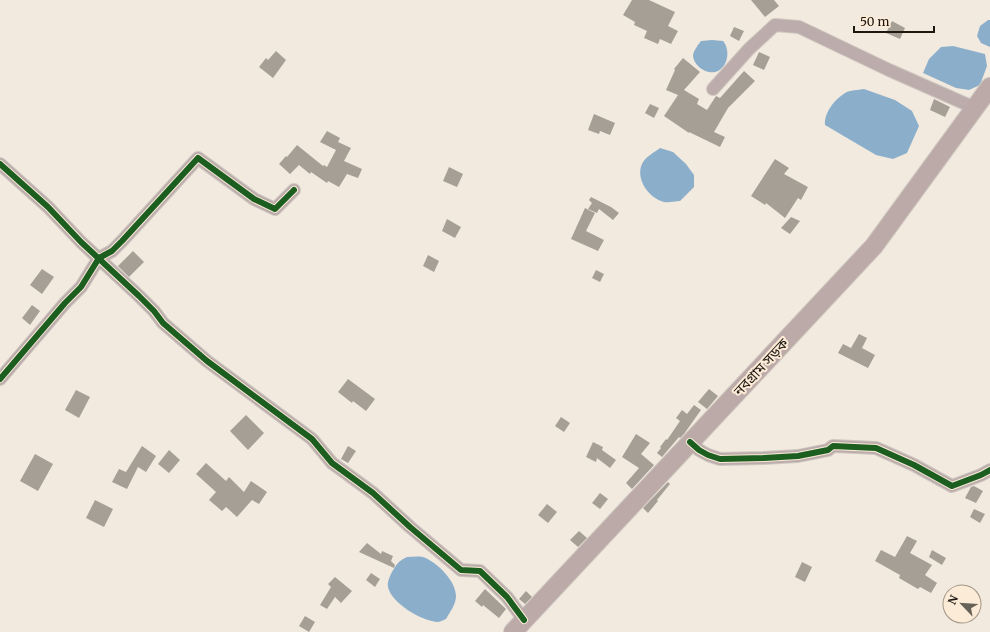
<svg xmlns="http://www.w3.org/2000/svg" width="990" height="632" font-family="Merriweather,'Noto Sans Bengali',serif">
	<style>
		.water { fill: #8bafcb }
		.building { fill: #a59f96 }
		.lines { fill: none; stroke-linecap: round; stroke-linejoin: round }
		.street-casing { stroke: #cfc8c0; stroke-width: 14 }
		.secondary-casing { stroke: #cfc8c0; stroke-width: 20 }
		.street { stroke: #bcadac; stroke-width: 12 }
		.secondary { stroke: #bcaaa9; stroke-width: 18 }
		.cycleway-casing { stroke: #fbebd7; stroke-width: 8 }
		.cycleway { stroke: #1b5e20; stroke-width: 6 }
		.labels { text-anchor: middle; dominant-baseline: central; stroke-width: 4; stroke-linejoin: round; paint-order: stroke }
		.street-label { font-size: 14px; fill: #1d1710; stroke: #fbebd7 }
	</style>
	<rect width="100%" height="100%" fill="#f3eadf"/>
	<g class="water">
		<path d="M 988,20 L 990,20 L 990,47 L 981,43 L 977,36 L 980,26 Z"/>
		<path d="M 712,40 L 723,41 C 730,49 729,65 718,71 C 708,76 693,66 693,55 C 694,50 698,45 701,41 Z"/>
		<path d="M 953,46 L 985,54 L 987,66 L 980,85 L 969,90 L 956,88 L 923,73 L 929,59 L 941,47 Z"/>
		<path d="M 864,89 L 895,100 L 912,111 L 919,126 L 907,153 L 893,159 L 876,155 L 825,125 C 824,113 834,100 845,93 C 850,90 858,90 864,89 Z"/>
		<path d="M 660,148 L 673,152 L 686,164 L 694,175 L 694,187 L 680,201 C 675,201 669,203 664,202 C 648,198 634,177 643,162 C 647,156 655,152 660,148 Z"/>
		<path d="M 407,557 C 412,557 418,556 423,557 C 437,562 456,581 456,596 C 456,604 450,612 446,619 C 443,620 440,622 437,622 C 422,621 391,603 388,587 C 387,582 390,576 392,572 C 397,564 398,561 407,557 Z"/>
	</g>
	<g class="building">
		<path d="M 632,0 L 649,0 L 675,12 L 668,26 L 678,31 L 671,44 L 660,39 L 658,44 L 644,38 L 647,31 L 634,25 L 635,22 L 623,15 Z"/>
		<path d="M 751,0 L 774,0 L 779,6 L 765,17 Z"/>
		<path d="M 892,21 L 905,28 L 900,39 L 886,33 Z"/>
		<path d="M 734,27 L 744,31 L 739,41 L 730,36 Z"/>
		<path d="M 276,51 L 286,60 L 273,78 L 259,67 L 266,58 L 268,60 Z"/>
		<path d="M 759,52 L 770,57 L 764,70 L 753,65 Z"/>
		<path d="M 683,58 L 700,72 L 684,90 L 699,99 L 697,104 L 707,110 L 716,96 L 720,98 L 744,71 L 755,81 L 728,108 L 714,132 L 725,137 L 720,147 L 689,132 L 689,133 L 664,116 L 678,95 L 666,90 L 675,70 L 674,69 Z"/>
		<path d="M 934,99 L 950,107 L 945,117 L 930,110 Z"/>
		<path d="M 650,104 L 659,108 L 654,118 L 645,113 Z"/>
		<path d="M 594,114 L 615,123 L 610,135 L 600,131 L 599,134 L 588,130 Z"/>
		<path d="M 327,131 L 340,138 L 338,142 L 351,148 L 344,161 L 362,169 L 358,178 L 347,174 L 339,187 L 328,181 L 327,183 L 311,172 L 310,174 L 299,165 L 290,174 L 279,164 L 286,156 L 287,157 L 297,145 L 323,166 L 324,165 L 327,167 L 336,150 L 320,142 Z"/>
		<path d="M 775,159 L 789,168 L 784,174 L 808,187 L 801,200 L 798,198 L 785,218 L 766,203 L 765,205 L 751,196 Z"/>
		<path d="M 449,167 L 463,174 L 457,187 L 443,181 Z"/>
		<path d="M 591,197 L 611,207 L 619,213 L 613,220 L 599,209 L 597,213 L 588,209 L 592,203 L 589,200 Z"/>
		<path d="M 585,208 L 595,213 L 586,231 L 604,240 L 598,251 L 571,239 Z"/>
		<path d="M 791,217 L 800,221 L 790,234 L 781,228 Z"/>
		<path d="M 447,219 L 461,227 L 455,238 L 442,231 Z"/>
		<path d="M 133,251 L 144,262 L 129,277 L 118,266 Z"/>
		<path d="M 428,255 L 439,261 L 434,272 L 423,266 Z"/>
		<path d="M 42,269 L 54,277 L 42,294 L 30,285 Z"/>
		<path d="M 596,270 L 604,274 L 600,282 L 592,278 Z"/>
		<path d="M 32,305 L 40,311 L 30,325 L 22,318 Z"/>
		<path d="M 859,334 L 867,338 L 862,348 L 875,355 L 868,368 L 838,353 L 843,344 L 851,348 Z"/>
		<path d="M 348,379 L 375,399 L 366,411 L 353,401 L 352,403 L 338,392 Z"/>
		<path d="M 709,389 L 718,396 L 707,409 L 698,402 Z"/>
		<path d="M 76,390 L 90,397 L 79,418 L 65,410 Z"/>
		<path d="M 694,405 L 701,410 L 684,434 L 680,438 L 679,437 L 662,457 L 657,453 L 661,448 L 660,447 L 666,439 L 667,440 L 680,421 L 676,418 L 682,410 L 687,414 Z"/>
		<path d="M 246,415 L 264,433 L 248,450 L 230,431 Z"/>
		<path d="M 561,417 L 570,423 L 564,432 L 555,426 Z"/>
		<path d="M 636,434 L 650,443 L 641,454 L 654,465 L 632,489 L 626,483 L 639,468 L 622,457 Z"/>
		<path d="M 593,442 L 603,447 L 602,450 L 616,460 L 610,468 L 597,458 L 596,462 L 586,457 Z"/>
		<path d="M 142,446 L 156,456 L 146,472 L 138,467 L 127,489 L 112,482 L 119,469 L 126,472 Z"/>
		<path d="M 348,446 L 356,451 L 348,463 L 341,459 Z"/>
		<path d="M 169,450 L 180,460 L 169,473 L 158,464 Z"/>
		<path d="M 35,454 L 53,464 L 38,491 L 20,481 Z"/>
		<path d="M 206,463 L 226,481 L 229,477 L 244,492 L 251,481 L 267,492 L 259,504 L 252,500 L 237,517 L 226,507 L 222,511 L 209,500 L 216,492 L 196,474 Z"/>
		<path d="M 668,482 L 670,484 L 657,500 L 658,501 L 648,513 L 643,508 Z"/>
		<path d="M 974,486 L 983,491 L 976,503 L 965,498 L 971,487 Z"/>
		<path d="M 600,493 L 608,499 L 600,509 L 592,503 Z"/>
		<path d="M 95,500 L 113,509 L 104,527 L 86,518 Z"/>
		<path d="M 547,504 L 557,512 L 548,523 L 538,515 Z"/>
		<path d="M 974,509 L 985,514 L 980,523 L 970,517 Z"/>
		<path d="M 579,531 L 587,538 L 578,547 L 570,540 Z"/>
		<path d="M 907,536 L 917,541 L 910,553 L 932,565 L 925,575 L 937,583 L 931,593 L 920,587 L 918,589 L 899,578 L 900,575 L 875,561 L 881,550 L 895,557 Z"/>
		<path d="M 367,543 L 381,554 L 382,551 L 393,556 L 391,561 L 395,565 L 394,568 L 359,552 Z"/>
		<path d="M 932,550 L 946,558 L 942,565 L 929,557 Z"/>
		<path d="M 802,562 L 812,567 L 805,582 L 795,577 Z"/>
		<path d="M 371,573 L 380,579 L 375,587 L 366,580 Z"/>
		<path d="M 335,577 L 352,591 L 341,603 L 335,597 L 327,609 L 320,605 L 331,587 L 328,584 Z"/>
		<path d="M 485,589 L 506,609 L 499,618 L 483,605 L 482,607 L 475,601 Z"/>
		<path d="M 526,591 L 532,597 L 525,604 L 519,599 Z"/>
		<path d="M 305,616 L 315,622 L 309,632 L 299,626 Z"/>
	</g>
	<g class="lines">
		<g class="street-casing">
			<g id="street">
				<path d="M 713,89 L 749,49 L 775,25 L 799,27 L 889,70 L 975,108"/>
				<path d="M 0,164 L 48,207 L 81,242 L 139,296 L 154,311 L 163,323 L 207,361 L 312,439 L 332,463 L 373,493 L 410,527 L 461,570 L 480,571 L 507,597 L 524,620"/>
				<path d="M 0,379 L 65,303 L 81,287 L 99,258 L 112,251 L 122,241 L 198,158 L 254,199 L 275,209 L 294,190"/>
				<path d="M 690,442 L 699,450 L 708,455 L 720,459 L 764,458 L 798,456 L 828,450 L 833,446 L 876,448 L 914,465 L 952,486 L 981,475 L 990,470"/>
			</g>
		</g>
		<g class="secondary-casing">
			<path id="secondary" d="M 513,632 L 874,246 L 990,87"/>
		</g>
		<use href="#street" class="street"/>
		<use href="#secondary" class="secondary"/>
		<g class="cycleway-casing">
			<g id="cycleway">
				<path d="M 0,164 L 48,207 L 81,242 L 139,296 L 154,311 L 163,323 L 207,361 L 312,439 L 332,463 L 373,493 L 410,527 L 461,570 L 480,571 L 507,597 L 524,620"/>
				<path d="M 0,379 L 65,303 L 81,287 L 99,258 L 112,251 L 122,241 L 198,158 L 254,199 L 275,209 L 294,190"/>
				<path d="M 690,442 L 699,450 L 708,455 L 720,459 L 764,458 L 798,456 L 828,450 L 833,446 L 876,448 L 914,465 L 952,486 L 981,475 L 990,470"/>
			</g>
		</g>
		<use href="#cycleway" class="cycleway"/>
	</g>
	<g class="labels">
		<g class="street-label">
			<text transform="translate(761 367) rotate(-47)">নবগ্রাম সড়ক</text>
		</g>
	</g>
	<g transform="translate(962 604) rotate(295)"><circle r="19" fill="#fbebd7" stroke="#a29687"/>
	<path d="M0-3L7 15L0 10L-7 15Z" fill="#686158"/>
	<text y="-6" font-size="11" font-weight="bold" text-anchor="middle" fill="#1d1710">N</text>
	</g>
	<path d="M854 26v6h80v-6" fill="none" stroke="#1d1710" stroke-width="2"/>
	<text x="860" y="26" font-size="12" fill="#1d1710" stroke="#fbebd7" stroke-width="3" paint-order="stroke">50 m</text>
</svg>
